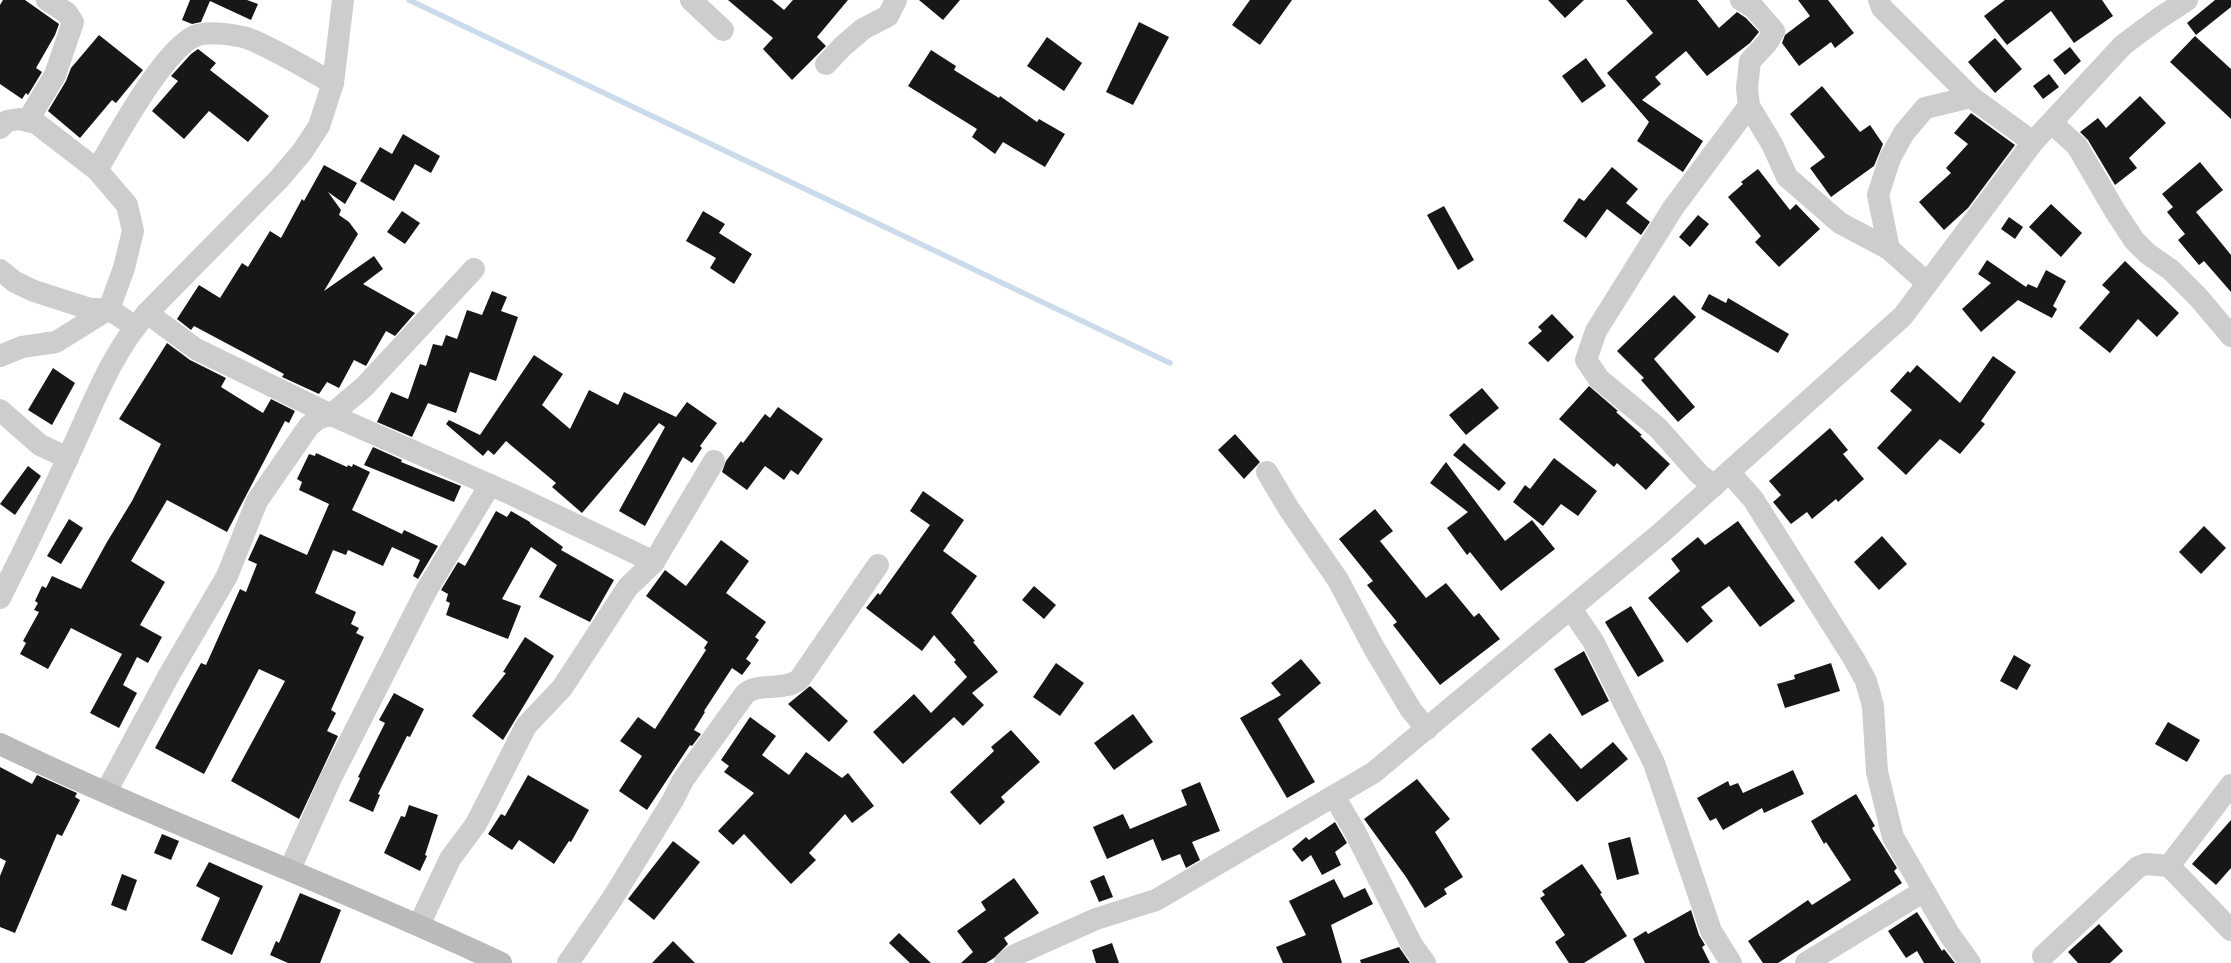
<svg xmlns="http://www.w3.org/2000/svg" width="2231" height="963" font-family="Helvetica,sans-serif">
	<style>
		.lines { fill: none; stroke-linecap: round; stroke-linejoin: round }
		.stream { stroke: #ccdbec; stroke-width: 5.5 }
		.building { fill: #171717 }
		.street { stroke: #cdcdcd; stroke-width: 22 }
		.secondary { stroke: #bababa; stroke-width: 22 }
	</style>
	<rect width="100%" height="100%" fill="#fff"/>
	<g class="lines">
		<path class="stream" d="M 409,0 L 1170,363"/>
	</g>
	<g class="building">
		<path d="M 3,0 L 25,0 L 59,24 L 55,35 L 36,68 L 42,72 L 28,95 L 26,93 L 22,99 L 0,84 L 0,5 Z"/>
		<path d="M 190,0 L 247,0 L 258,4 L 251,20 L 210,1 L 201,22 L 192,24 L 182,20 Z"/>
		<path d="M 728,0 L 772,0 L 784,10 L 793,0 L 848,0 L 817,37 L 826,46 L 792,80 L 763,49 L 773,38 Z"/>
		<path d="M 919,0 L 960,0 L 943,20 Z"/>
		<path d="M 1250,0 L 1292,0 L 1260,45 L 1232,25 Z"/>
		<path d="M 1548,0 L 1584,0 L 1565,18 Z"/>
		<path d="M 1626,0 L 1697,0 L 1719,28 L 1737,12 L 1746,18 L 1759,32 L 1750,43 L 1707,76 L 1686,51 L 1655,77 L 1661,84 L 1642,100 L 1703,141 L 1683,172 L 1637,141 L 1649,122 L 1607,73 L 1653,33 Z"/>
		<path d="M 1798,0 L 1828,0 L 1854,33 L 1835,48 L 1831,42 L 1799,66 L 1782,43 L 1785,35 L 1810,16 Z"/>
		<path d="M 2005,0 L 2102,0 L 2113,16 L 2074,43 L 2051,11 L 2007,45 L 1984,16 Z"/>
		<path d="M 2215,0 L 2231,0 L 2231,7 L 2196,35 L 2187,23 Z"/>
		<path d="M 1139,22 L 1169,37 L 1133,105 L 1106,92 Z"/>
		<path d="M 99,35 L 143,70 L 116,103 L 112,100 L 80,138 L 48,111 L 66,81 L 71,68 Z"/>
		<path d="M 2195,36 L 2231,69 L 2231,119 L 2170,62 Z"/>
		<path d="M 1047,37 L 1082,63 L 1064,91 L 1027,66 Z"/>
		<path d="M 1995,38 L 2022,69 L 1995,93 L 1968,62 Z"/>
		<path d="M 2070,47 L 2081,61 L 2065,75 L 2053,60 Z"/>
		<path d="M 198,49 L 216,63 L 210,70 L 269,116 L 248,142 L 209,111 L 184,139 L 152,111 L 178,81 L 171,76 L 191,54 Z"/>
		<path d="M 931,50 L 956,66 L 954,70 L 999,98 L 1000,96 L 1037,122 L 1039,119 L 1065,134 L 1045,167 L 1003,142 L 995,154 L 972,137 L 977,129 L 908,86 Z"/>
		<path d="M 1586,58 L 1606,86 L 1582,103 L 1562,76 Z"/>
		<path d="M 2049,74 L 2059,87 L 2043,99 L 2033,86 Z"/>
		<path d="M 1822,86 L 1860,132 L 1870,125 L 1883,144 L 1874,166 L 1831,197 L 1810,168 L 1825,157 L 1790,114 Z"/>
		<path d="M 2140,96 L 2166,123 L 2129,158 L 2137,168 L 2115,185 L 2088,140 L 2080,132 L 2098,118 L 2106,128 Z"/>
		<path d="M 1971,113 L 2015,145 L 1968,208 L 1944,230 L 1919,202 L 1951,173 L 1946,168 L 1968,144 L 1954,133 Z"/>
		<path d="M 403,134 L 440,156 L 431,173 L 415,164 L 394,201 L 360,181 L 380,147 L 392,154 Z"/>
		<path d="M 2200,162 L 2223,190 L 2196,212 L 2231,255 L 2231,292 L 2204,261 L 2199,265 L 2178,240 L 2185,234 L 2167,212 L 2173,207 L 2162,194 Z"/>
		<path d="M 324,165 L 357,183 L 345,204 L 328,192 L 341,210 L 339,215 L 349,222 L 358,234 L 324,291 L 374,256 L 383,269 L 363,284 L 415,313 L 395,336 L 386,331 L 366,366 L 354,360 L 339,388 L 327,382 L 319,394 L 282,377 L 284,374 L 194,326 L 191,330 L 177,319 L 199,285 L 220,298 L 242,263 L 248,267 L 270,231 L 281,238 L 302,199 L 304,201 Z"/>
		<path d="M 1612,167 L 1638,189 L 1626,203 L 1650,222 L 1641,235 L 1607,209 L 1586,238 L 1563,221 L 1579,198 L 1584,201 Z"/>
		<path d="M 1758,169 L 1790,210 L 1796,204 L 1820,229 L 1779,267 L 1755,242 L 1761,236 L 1728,197 L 1743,184 L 1741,182 Z"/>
		<path d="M 2051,204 L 2082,233 L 2061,257 L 2029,227 Z"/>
		<path d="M 1444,206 L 1474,260 L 1458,270 L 1427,215 Z"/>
		<path d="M 402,211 L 420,223 L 405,244 L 387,232 Z"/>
		<path d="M 703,211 L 725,224 L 719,233 L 752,254 L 734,284 L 710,268 L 716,258 L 686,241 Z"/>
		<path d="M 1698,215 L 1709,224 L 1690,247 L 1679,237 Z"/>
		<path d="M 2009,217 L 2023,227 L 2015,239 L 2001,229 Z"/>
		<path d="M 1987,260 L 2026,287 L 2028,284 L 2037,288 L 2046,270 L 2066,281 L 2053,306 L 2057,309 L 2052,318 L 2018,300 L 1981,332 L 1962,309 L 1991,283 L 1978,274 Z"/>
		<path d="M 2125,261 L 2179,313 L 2157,337 L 2138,319 L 2110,353 L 2079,328 L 2110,292 L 2102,285 Z"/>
		<path d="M 492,291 L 507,297 L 501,311 L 518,317 L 496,381 L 470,372 L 456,413 L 428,403 L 412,437 L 377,422 L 391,392 L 408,399 L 420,364 L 426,366 L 433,344 L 442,346 L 446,335 L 457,339 L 467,310 L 482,315 Z"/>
		<path d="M 1709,294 L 1726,303 L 1728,298 L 1789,334 L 1778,353 L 1701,309 Z"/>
		<path d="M 1674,295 L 1696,317 L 1654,359 L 1695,407 L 1678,422 L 1641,380 L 1644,378 L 1617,351 Z"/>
		<path d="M 1552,314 L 1574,337 L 1548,362 L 1528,343 L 1542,331 L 1538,327 Z"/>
		<path d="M 167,343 L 190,360 L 226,378 L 221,387 L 263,413 L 271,399 L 295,411 L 289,423 L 285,421 L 227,532 L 167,500 L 131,561 L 165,582 L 140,625 L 162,637 L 148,663 L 137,657 L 123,685 L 137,693 L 119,728 L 90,713 L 122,654 L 71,628 L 48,669 L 20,654 L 26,643 L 23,641 L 39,612 L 34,610 L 38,603 L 35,601 L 42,586 L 46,588 L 52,576 L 81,589 L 107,542 L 132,501 L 161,444 L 119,419 Z"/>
		<path d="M 534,355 L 563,374 L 542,405 L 570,429 L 589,390 L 618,405 L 624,392 L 676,417 L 687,402 L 717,423 L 700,446 L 702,448 L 692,463 L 683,457 L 645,526 L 619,511 L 665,427 L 659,423 L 582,513 L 552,487 L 556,483 L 506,441 L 494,455 L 488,450 L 483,456 L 446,424 L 449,420 L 480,435 Z"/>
		<path d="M 1993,356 L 2016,372 L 1981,421 L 1985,424 L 1960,454 L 1940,439 L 1906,475 L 1877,448 L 1912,410 L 1890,391 L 1908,371 L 1910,373 L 1917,365 L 1960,403 Z"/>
		<path d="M 53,368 L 75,383 L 52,425 L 28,410 Z"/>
		<path d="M 1589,386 L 1618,411 L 1616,412 L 1642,435 L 1640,436 L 1670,464 L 1646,490 L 1617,463 L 1614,467 L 1559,419 Z"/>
		<path d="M 1482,388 L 1499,408 L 1466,435 L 1449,415 Z"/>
		<path d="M 778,407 L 823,439 L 798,475 L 791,470 L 784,480 L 765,466 L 747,490 L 722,472 L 726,461 L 741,441 L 743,443 L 765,414 L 770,418 Z"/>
		<path d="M 1830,428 L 1848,450 L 1843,454 L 1864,479 L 1838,502 L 1836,499 L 1812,519 L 1807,512 L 1791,524 L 1773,502 L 1781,495 L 1769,481 Z"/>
		<path d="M 1235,434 L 1260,462 L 1244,479 L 1218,450 Z"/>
		<path d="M 1464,443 L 1506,483 L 1499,491 L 1453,455 Z"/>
		<path d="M 373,447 L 402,460 L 401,462 L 461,486 L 454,502 L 364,465 Z"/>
		<path d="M 316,453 L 347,467 L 348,465 L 352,467 L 353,464 L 370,472 L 352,510 L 402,534 L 404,530 L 438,546 L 418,579 L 413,576 L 420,560 L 392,547 L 383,566 L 348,550 L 346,555 L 333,550 L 315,593 L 356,612 L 351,624 L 359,628 L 356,633 L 364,637 L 331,710 L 336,713 L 327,731 L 338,736 L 299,819 L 231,781 L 285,681 L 259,669 L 204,774 L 155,748 L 201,663 L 206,665 L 240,589 L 246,592 L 257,564 L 248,560 L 260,534 L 307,555 L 329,504 L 299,490 L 302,482 L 297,479 L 309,454 L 315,456 Z"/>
		<path d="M 1554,458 L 1597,491 L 1578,516 L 1561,504 L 1543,526 L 1513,502 L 1525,485 L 1530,489 Z"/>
		<path d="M 1446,462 L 1505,541 L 1532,520 L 1555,549 L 1501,591 L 1470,552 L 1467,555 L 1447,528 L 1468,512 L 1430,483 Z"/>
		<path d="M 28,466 L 41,476 L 15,515 L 0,504 Z"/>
		<path d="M 923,491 L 964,520 L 943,551 L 977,576 L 951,613 L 975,641 L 973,642 L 998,672 L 972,693 L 984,705 L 963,726 L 954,717 L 903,764 L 873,732 L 914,694 L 931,713 L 967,677 L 954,662 L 956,660 L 934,635 L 922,651 L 866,608 L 878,593 L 880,595 L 930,525 L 910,511 Z"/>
		<path d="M 1375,509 L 1393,531 L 1380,541 L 1426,598 L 1446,583 L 1474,617 L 1479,613 L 1500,639 L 1440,685 L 1393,625 L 1397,622 L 1367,585 L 1373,581 L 1339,539 Z"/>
		<path d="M 496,511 L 507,517 L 511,511 L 530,522 L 530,523 L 563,547 L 561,550 L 614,580 L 590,622 L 539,597 L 557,565 L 531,547 L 502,599 L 521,606 L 508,639 L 446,615 L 450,603 L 446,601 L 448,594 L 441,590 L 458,562 L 465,566 Z"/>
		<path d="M 69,519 L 83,528 L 61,564 L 47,556 Z"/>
		<path d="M 1738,521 L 1795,601 L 1760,627 L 1729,586 L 1701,607 L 1713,621 L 1687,643 L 1648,598 L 1680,571 L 1671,559 L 1698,537 L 1705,545 Z"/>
		<path d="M 2204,526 L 2226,548 L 2201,574 L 2179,552 Z"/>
		<path d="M 1882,536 L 1907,564 L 1879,590 L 1854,562 Z"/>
		<path d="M 721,540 L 749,561 L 726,593 L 766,622 L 755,637 L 759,640 L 746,659 L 751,663 L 742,675 L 732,668 L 704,711 L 705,712 L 694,730 L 701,734 L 692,746 L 690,745 L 647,810 L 619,791 L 642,756 L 620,741 L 638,717 L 655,729 L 706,650 L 704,648 L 708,642 L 646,596 L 665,570 L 686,586 Z"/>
		<path d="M 1034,586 L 1056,605 L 1044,619 L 1022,600 Z"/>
		<path d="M 1631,606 L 1664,661 L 1638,677 L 1605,622 Z"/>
		<path d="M 525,637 L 554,656 L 503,740 L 472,716 L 506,673 L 503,672 Z"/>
		<path d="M 1584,651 L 1609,701 L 1582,716 L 1554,669 Z"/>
		<path d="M 2014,655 L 2031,665 L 2017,690 L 2000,681 Z"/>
		<path d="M 1301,659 L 1321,683 L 1278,719 L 1315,782 L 1287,798 L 1240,718 L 1281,695 L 1271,683 Z"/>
		<path d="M 1056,663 L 1084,683 L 1060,716 L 1033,697 Z"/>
		<path d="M 1831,663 L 1840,691 L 1785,708 L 1777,684 L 1795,679 L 1794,675 Z"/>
		<path d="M 810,686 L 848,721 L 829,742 L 788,704 Z"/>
		<path d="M 394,693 L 424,709 L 410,737 L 407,736 L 378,794 L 380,795 L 373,812 L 349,801 L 360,778 L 358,777 L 385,723 L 379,720 Z"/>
		<path d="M 1133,714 L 1153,742 L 1114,770 L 1094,743 Z"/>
		<path d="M 750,717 L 776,736 L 762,755 L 789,775 L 806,752 L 842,778 L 848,773 L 874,806 L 852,823 L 845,814 L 809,853 L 816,860 L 791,884 L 744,834 L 733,845 L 718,831 L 754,793 L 724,772 L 729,766 L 721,760 Z"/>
		<path d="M 2168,722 L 2200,740 L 2187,762 L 2155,744 Z"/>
		<path d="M 1011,730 L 1040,762 L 1001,797 L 1005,802 L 980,825 L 950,792 L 994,751 L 991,747 Z"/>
		<path d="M 1550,733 L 1581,769 L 1613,742 L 1628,759 L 1577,802 L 1531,749 Z"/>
		<path d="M 0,767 L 32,784 L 37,775 L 77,793 L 75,797 L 80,800 L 62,836 L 57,834 L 15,933 L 0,927 L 0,876 L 6,861 L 0,858 Z"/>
		<path d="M 1793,770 L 1804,794 L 1764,813 L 1762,808 L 1723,830 L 1716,818 L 1710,821 L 1697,798 L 1728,781 L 1730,786 L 1738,783 L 1743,793 Z"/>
		<path d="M 528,775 L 589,810 L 571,842 L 569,841 L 554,864 L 519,840 L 512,850 L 488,834 L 501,814 L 505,816 Z"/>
		<path d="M 1417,779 L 1450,819 L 1435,832 L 1463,877 L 1444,889 L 1447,894 L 1425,908 L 1406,877 L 1364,819 Z"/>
		<path d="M 1200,782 L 1220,831 L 1192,842 L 1200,860 L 1186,868 L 1180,854 L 1162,861 L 1153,839 L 1107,859 L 1093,827 L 1123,814 L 1130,829 L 1187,805 L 1181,790 Z"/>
		<path d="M 1856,794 L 1875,826 L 1872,828 L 1897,868 L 1894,871 L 1902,883 L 1778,963 L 1763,963 L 1748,941 L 1808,900 L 1812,905 L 1851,880 L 1826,842 L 1824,844 L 1811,821 Z"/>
		<path d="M 409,805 L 438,815 L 425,855 L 427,856 L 420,871 L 384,853 L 401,816 L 405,817 Z"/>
		<path d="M 2231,820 L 2231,868 L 2216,885 L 2192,864 Z"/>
		<path d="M 1335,822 L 1347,843 L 1335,852 L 1341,865 L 1322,875 L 1311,855 L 1302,862 L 1292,849 L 1306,837 L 1309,840 Z"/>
		<path d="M 162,834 L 179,841 L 171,860 L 154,853 Z"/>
		<path d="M 1630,837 L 1639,874 L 1617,880 L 1608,843 Z"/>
		<path d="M 673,841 L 700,862 L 654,920 L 628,899 Z"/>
		<path d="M 209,862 L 263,886 L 232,955 L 201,940 L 220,898 L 196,886 Z"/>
		<path d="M 1582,864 L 1602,893 L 1600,894 L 1627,936 L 1584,963 L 1569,963 L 1555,942 L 1565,935 L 1540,898 L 1545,895 L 1542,891 Z"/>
		<path d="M 122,874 L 137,880 L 126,911 L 111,905 Z"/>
		<path d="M 1104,875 L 1113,897 L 1099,902 L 1090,881 Z"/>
		<path d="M 1014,878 L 1039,913 L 1004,938 L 1008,944 L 994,958 L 986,963 L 961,963 L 973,952 L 957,931 L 986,910 L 981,902 Z"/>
		<path d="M 1334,879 L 1344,898 L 1365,888 L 1373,904 L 1331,925 L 1342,963 L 1283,963 L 1276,947 L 1306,935 L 1289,901 Z"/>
		<path d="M 300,893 L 341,910 L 320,963 L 288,963 L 270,955 L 276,941 L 279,943 Z"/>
		<path d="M 1691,910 L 1699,935 L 1705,945 L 1702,947 L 1710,963 L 1645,963 L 1633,939 L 1646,931 L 1648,934 Z"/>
		<path d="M 1917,912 L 1942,951 L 1944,949 L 1955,963 L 1924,963 L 1917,951 L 1906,958 L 1888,931 Z"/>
		<path d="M 2099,924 L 2123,951 L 2110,963 L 2078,963 L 2068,952 Z"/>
		<path d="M 899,933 L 931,963 L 910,963 L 889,943 Z"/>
		<path d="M 673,941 L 695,963 L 652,963 Z"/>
		<path d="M 1112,943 L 1119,963 L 1096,963 L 1092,950 Z"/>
		<path d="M 1399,947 L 1410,963 L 1361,963 L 1360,960 Z"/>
	</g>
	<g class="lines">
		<g class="street">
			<path d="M 691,0 L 723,30"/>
			<path d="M 1741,0 L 1754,8 L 1774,31 L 1767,43 L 1750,61 L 1747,88 L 1749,106 L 1772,144 L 1787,177 L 1840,223 L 1889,249 L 1927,283"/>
			<path d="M 1879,0 L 1882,8 L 1971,97 L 2033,142"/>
			<path d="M 826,64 L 843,46 L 863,29 L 888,16 L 896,0"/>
			<path d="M 28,120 L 55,75 L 73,22 L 67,13 L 47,0"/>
			<path d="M 2052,123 L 2077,146 L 2115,211 L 2134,240 L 2148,254 L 2171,270 L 2198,297 L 2231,336"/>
			<path d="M 0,128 L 7,121 L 19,119 L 36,123 L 97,170 L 127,205 L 133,231 L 124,268 L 109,309 L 56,342 L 22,347 L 0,356"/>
			<path d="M 97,170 C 116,138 164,49 195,36 C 208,30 240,35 252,40 C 280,52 307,69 333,83"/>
			<path d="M 1889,249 L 1878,195 L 1890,158 L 1904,133 L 1925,108 L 1971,97"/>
			<path d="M 0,270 L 15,282 L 34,291 L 90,309 L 109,309 L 135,327"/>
			<path d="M 147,313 L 196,349 L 331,415 L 513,495 L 654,562"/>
			<path d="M 0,410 L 40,445 L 68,458"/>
			<path d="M 1267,472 L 1289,509 L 1338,580 L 1374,648 L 1411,710 L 1427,729"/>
			<path d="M 1729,472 L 1753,499 L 1854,659 L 1866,681 L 1873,706 L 1877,772 L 1893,837 L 1949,934 L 1970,963"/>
			<path d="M 1714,486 L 1699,474 L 1658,428 L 1599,379 L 1586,360 L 1596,331 L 1673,208 L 1749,106"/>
			<path d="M 0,598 C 26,547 51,495 75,442 C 96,397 113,351 147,313 L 279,179 L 302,152 L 319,126 L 333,83 L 343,0"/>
			<path d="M 1571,609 L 1593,641 L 1654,763 L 1711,931 L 1731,963"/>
			<path d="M 2231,785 L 2169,866 L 2231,930"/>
			<path d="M 106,792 L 169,675 L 227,576 L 257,501 L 309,426 L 319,418 L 331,415 L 364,387 L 474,269"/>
			<path d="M 1334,796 L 1354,830 L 1412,945 L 1425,963"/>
			<path d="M 290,869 L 331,778 L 426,591 L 490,485"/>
			<path d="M 419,925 L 450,859 L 476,824 L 526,726 L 562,688 L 628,587 L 654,562 L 714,461"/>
			<path d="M 2043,956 L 2138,867 L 2146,864 L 2169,866"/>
			<path d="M 568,963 L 612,899 L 673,800 L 683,780 L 745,694 C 757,682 782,692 799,680 L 878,565"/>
			<path d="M 1005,963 L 1013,956 L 1096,919 L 1156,900 L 1373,773 L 1661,533 L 1903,316 L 2033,142 L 2123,45 L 2158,19 L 2187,0"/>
			<path d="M 1806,963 L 1924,891"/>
		</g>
		<path class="secondary" d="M 0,744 C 164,823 336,885 501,963"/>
	</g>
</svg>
